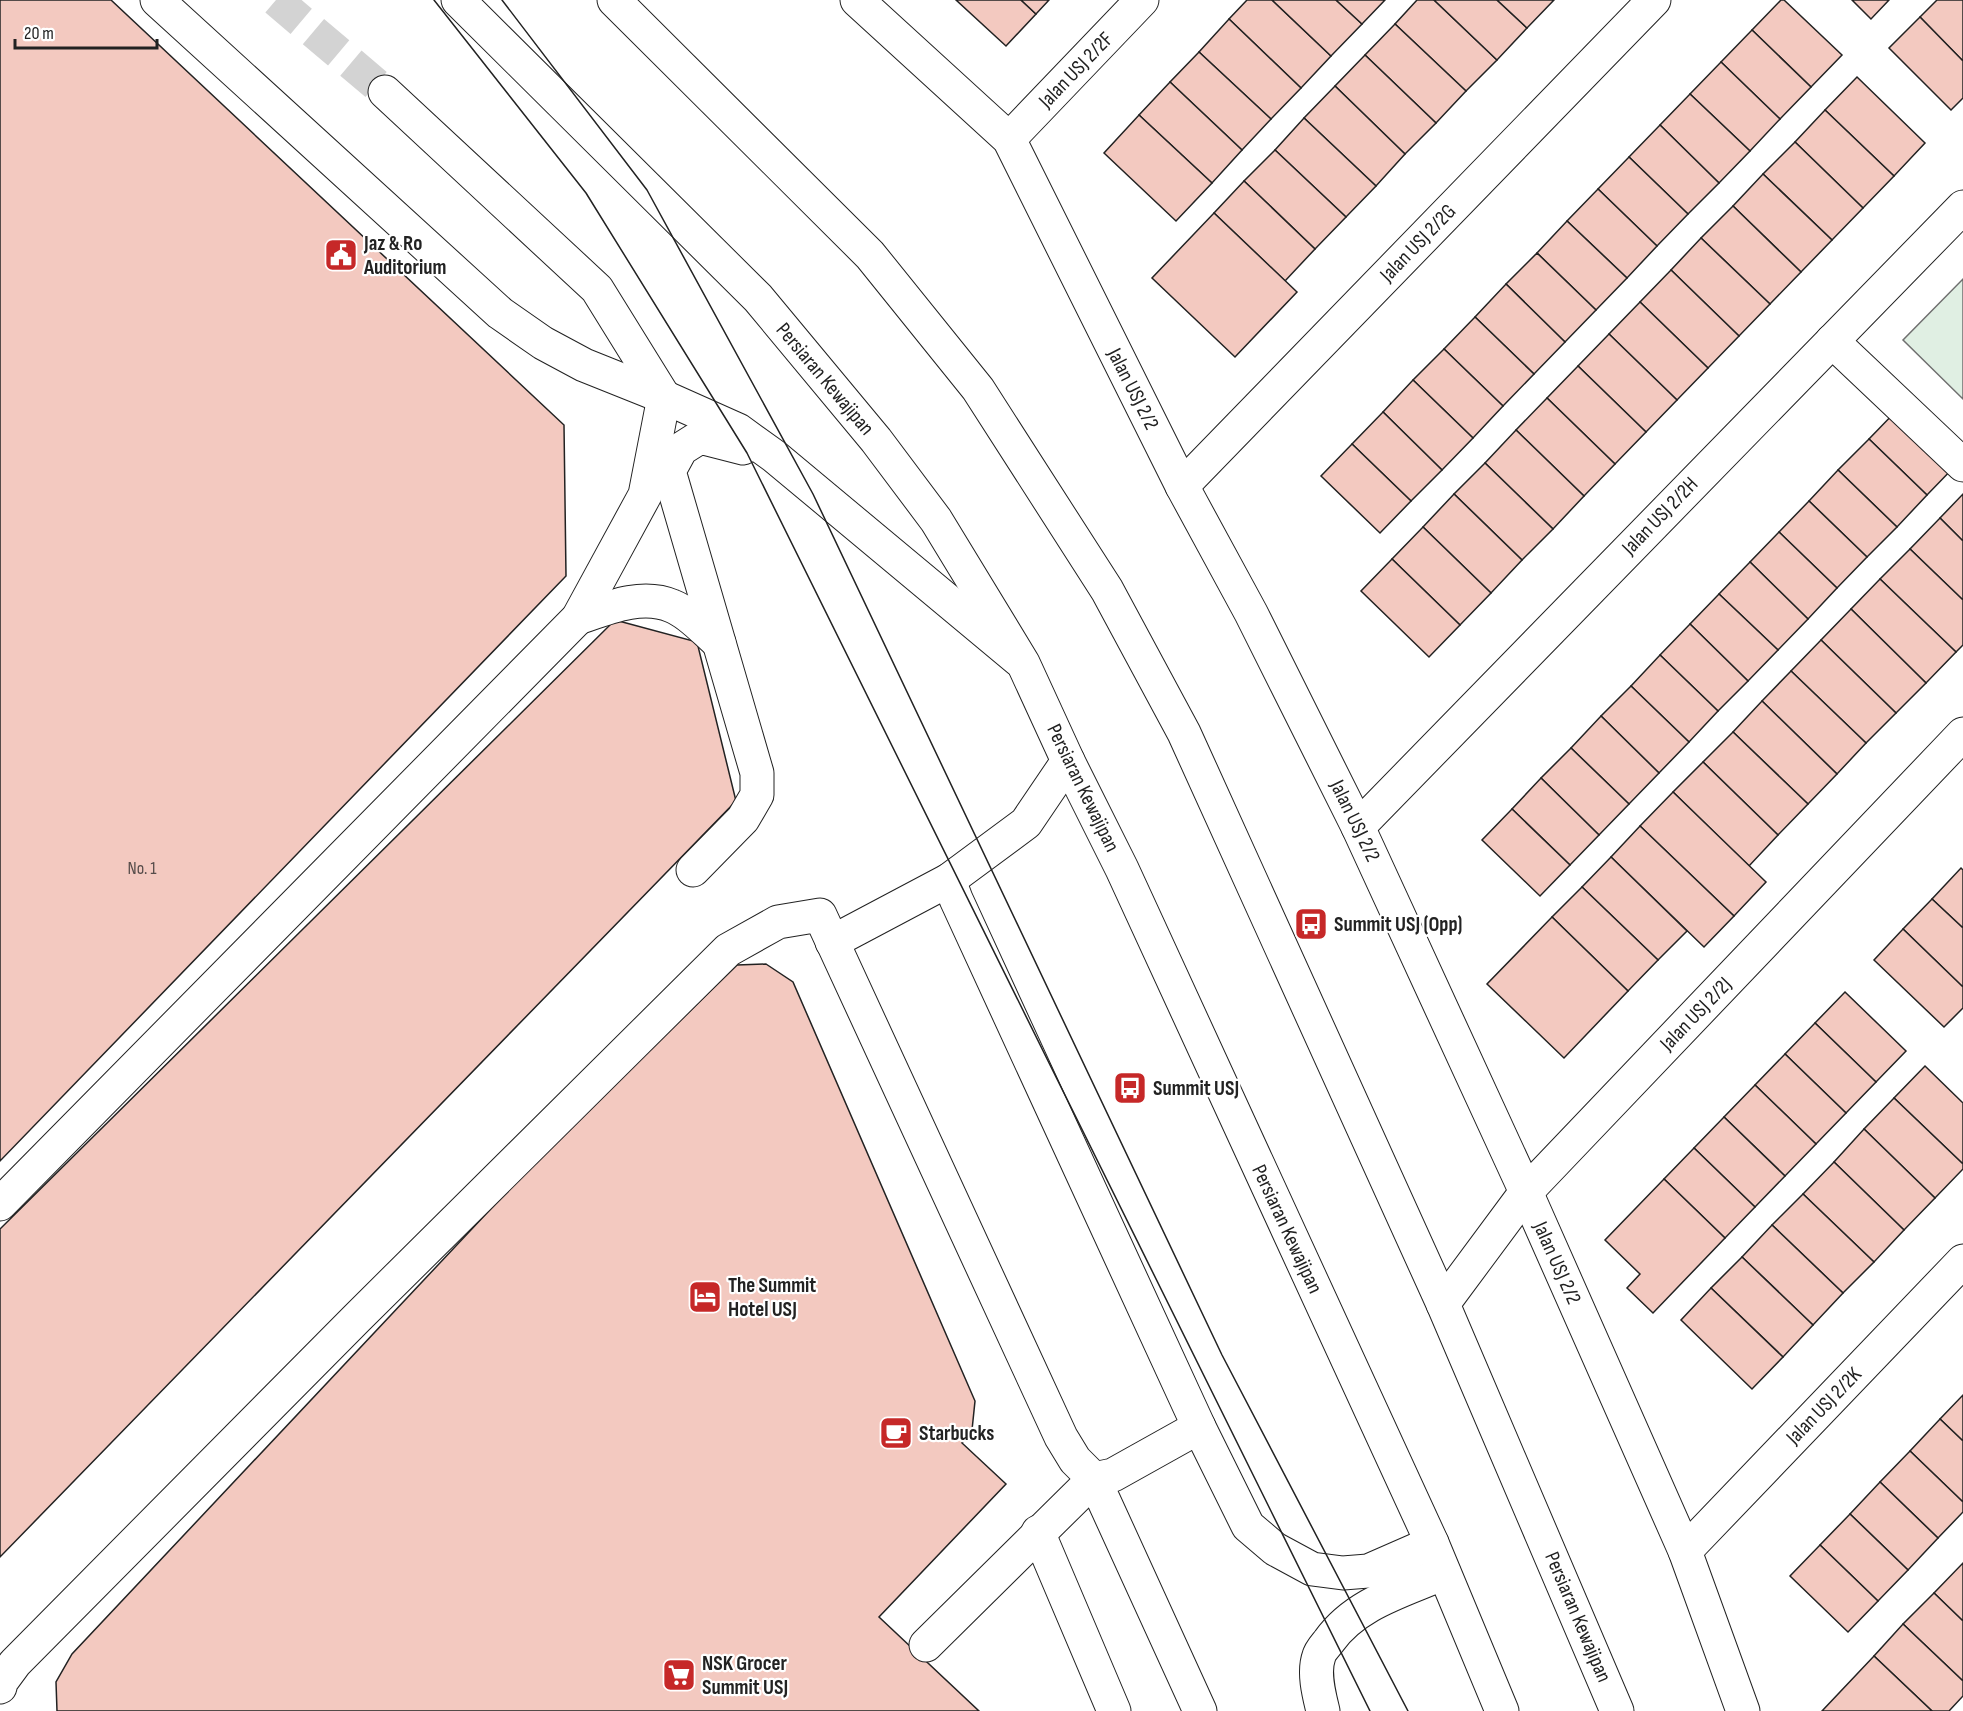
<svg xmlns="http://www.w3.org/2000/svg" width="1963" height="1711" font-family="'Sofia Sans Condensed',sans-serif">
	<style>
		.green { fill: #e0efe3; stroke: #6f6f6f; stroke-width: 1.5 }
		.building { fill: #f3c9c0; stroke: #222; stroke-width: 1.5 }
		.lines { fill: none; stroke-linecap: round; stroke-linejoin: round }
		.minor-tunnel { stroke: #d3d3d3; stroke-width: 33; stroke-dasharray: 33 16; stroke-linecap: butt }
		.minor-casing { stroke: #222; stroke-width: 35 }
		.major-casing { stroke: #222; stroke-width: 35 }
		.minor { stroke: #fff; stroke-width: 33 }
		.major { stroke: #fff; stroke-width: 33 }
		.tram { stroke: #222; stroke-width: 1.5 }
		.labels { text-anchor: middle; dominant-baseline: central; stroke-width: 4.5; stroke-linejoin: round; paint-order: stroke }
		.number-label { font-size: 18px; fill: #564c4a }
		.street-label { font-size: 21px; fill: #222; stroke: #fff }
		.poi-label { font-size: 21px; font-weight: bold; fill: #222; stroke: #fff; text-anchor: start }
	</style>
	<rect width="100%" height="100%" fill="#fff"/>
	<path class="green" d="M 1963,279 L 1963,399 L 1903,340 Z"/>
	<g class="building">
		<path d="M 0,0 L 111,0 L 564,425 L 566,576 L 0,1161 Z"/>
		<path d="M 956,0 L 1021,0 L 1036,14 L 1006,46 Z"/>
		<path d="M 1021,0 L 1049,0 L 1036,14 Z"/>
		<path d="M 1247,0 L 1272,0 L 1331,56 L 1301,88 L 1229,19 Z"/>
		<path d="M 1272,0 L 1336,0 L 1362,24 L 1331,56 Z"/>
		<path d="M 1336,0 L 1385,0 L 1362,24 Z"/>
		<path d="M 1417,0 L 1434,0 L 1497,60 L 1466,91 L 1395,24 Z"/>
		<path d="M 1434,0 L 1497,0 L 1527,28 L 1497,60 Z"/>
		<path d="M 1497,0 L 1554,0 L 1527,28 Z"/>
		<path d="M 1781,0 L 1784,0 L 1842,55 L 1811,87 L 1752,30 Z"/>
		<path d="M 1852,0 L 1889,0 L 1871,19 Z"/>
		<path d="M 1937,0 L 1963,0 L 1963,61 L 1920,17 Z"/>
		<path d="M 1920,17 L 1963,61 L 1963,98 L 1951,110 L 1889,48 Z"/>
		<path d="M 1229,19 L 1301,88 L 1271,119 L 1199,52 Z"/>
		<path d="M 1395,24 L 1466,91 L 1436,123 L 1365,55 Z"/>
		<path d="M 1752,30 L 1811,87 L 1780,119 L 1721,62 Z"/>
		<path d="M 1199,52 L 1271,119 L 1242,150 L 1170,82 Z"/>
		<path d="M 1365,55 L 1436,123 L 1405,154 L 1335,86 Z"/>
		<path d="M 1721,62 L 1780,119 L 1750,151 L 1690,94 Z"/>
		<path d="M 1857,77 L 1925,143 L 1894,176 L 1825,110 Z"/>
		<path d="M 1170,82 L 1242,150 L 1212,183 L 1139,115 Z"/>
		<path d="M 1335,86 L 1405,154 L 1376,186 L 1304,118 Z"/>
		<path d="M 1690,94 L 1750,151 L 1719,183 L 1660,125 Z"/>
		<path d="M 1825,110 L 1894,176 L 1863,208 L 1795,142 Z"/>
		<path d="M 1139,115 L 1212,183 L 1176,221 L 1104,153 Z"/>
		<path d="M 1304,118 L 1376,186 L 1346,217 L 1275,150 Z"/>
		<path d="M 1660,125 L 1719,183 L 1688,214 L 1629,157 Z"/>
		<path d="M 1795,142 L 1863,208 L 1832,240 L 1763,174 Z"/>
		<path d="M 1275,150 L 1346,217 L 1315,249 L 1244,181 Z"/>
		<path d="M 1629,157 L 1688,214 L 1657,246 L 1598,189 Z"/>
		<path d="M 1763,174 L 1832,240 L 1801,272 L 1733,206 Z"/>
		<path d="M 1244,181 L 1315,249 L 1285,281 L 1214,213 Z"/>
		<path d="M 1598,189 L 1657,246 L 1627,278 L 1567,221 Z"/>
		<path d="M 1733,206 L 1801,272 L 1770,304 L 1701,238 Z"/>
		<path d="M 1214,213 L 1297,292 L 1235,357 L 1152,278 Z"/>
		<path d="M 1567,221 L 1627,278 L 1596,310 L 1537,253 Z"/>
		<path d="M 1701,238 L 1770,304 L 1739,336 L 1671,270 Z"/>
		<path d="M 1537,253 L 1596,310 L 1565,342 L 1506,284 Z"/>
		<path d="M 1671,270 L 1739,336 L 1708,368 L 1640,302 Z"/>
		<path d="M 1506,284 L 1565,342 L 1534,374 L 1475,317 Z"/>
		<path d="M 1640,302 L 1708,368 L 1677,400 L 1609,334 Z"/>
		<path d="M 1475,317 L 1534,374 L 1503,406 L 1444,349 Z"/>
		<path d="M 1609,334 L 1677,400 L 1646,432 L 1578,366 Z"/>
		<path d="M 1444,349 L 1503,406 L 1473,438 L 1413,380 Z"/>
		<path d="M 1578,366 L 1646,432 L 1615,464 L 1547,398 Z"/>
		<path d="M 1413,380 L 1473,438 L 1442,470 L 1383,412 Z"/>
		<path d="M 1547,398 L 1615,464 L 1584,496 L 1516,430 Z"/>
		<path d="M 1898,409 L 1956,465 L 1927,495 L 1869,439 Z"/>
		<path d="M 1383,412 L 1442,470 L 1411,501 L 1352,444 Z"/>
		<path d="M 1516,430 L 1584,496 L 1553,529 L 1485,463 Z"/>
		<path d="M 1869,439 L 1927,495 L 1897,527 L 1838,470 Z"/>
		<path d="M 1352,444 L 1411,501 L 1380,533 L 1321,476 Z"/>
		<path d="M 1485,463 L 1553,529 L 1522,560 L 1454,494 Z"/>
		<path d="M 1838,470 L 1897,527 L 1867,557 L 1809,501 Z"/>
		<path d="M 1454,494 L 1522,560 L 1491,593 L 1423,527 Z"/>
		<path d="M 1963,494 L 1963,541 L 1940,518 Z"/>
		<path d="M 1809,501 L 1867,557 L 1837,588 L 1779,532 Z"/>
		<path d="M 1940,518 L 1963,541 L 1963,600 L 1910,549 Z"/>
		<path d="M 1423,527 L 1491,593 L 1460,625 L 1392,559 Z"/>
		<path d="M 1779,532 L 1837,588 L 1808,619 L 1750,562 Z"/>
		<path d="M 1910,549 L 1963,600 L 1963,645 L 1956,652 L 1880,579 Z"/>
		<path d="M 1392,559 L 1460,625 L 1429,657 L 1361,591 Z"/>
		<path d="M 1750,562 L 1808,619 L 1778,650 L 1719,594 Z"/>
		<path d="M 1880,579 L 1956,652 L 1926,683 L 1851,609 Z"/>
		<path d="M 1719,594 L 1778,650 L 1748,681 L 1690,624 Z"/>
		<path d="M 1851,609 L 1926,683 L 1896,713 L 1821,640 Z"/>
		<path d="M 615,620 L 697,642 L 736,801 L 0,1557 L 0,1229 Z"/>
		<path d="M 1690,624 L 1748,681 L 1718,711 L 1660,655 Z"/>
		<path d="M 1821,640 L 1896,713 L 1866,743 L 1791,671 Z"/>
		<path d="M 1660,655 L 1718,711 L 1689,742 L 1631,686 Z"/>
		<path d="M 1791,671 L 1866,743 L 1837,774 L 1762,701 Z"/>
		<path d="M 1631,686 L 1689,742 L 1659,773 L 1601,716 Z"/>
		<path d="M 1762,701 L 1837,774 L 1808,804 L 1733,732 Z"/>
		<path d="M 1601,716 L 1659,773 L 1629,804 L 1571,748 Z"/>
		<path d="M 1733,732 L 1808,804 L 1778,835 L 1703,762 Z"/>
		<path d="M 1571,748 L 1629,804 L 1599,835 L 1541,778 Z"/>
		<path d="M 1703,762 L 1778,835 L 1749,866 L 1673,792 Z"/>
		<path d="M 1541,778 L 1599,835 L 1570,865 L 1512,809 Z"/>
		<path d="M 1673,792 L 1766,882 L 1734,916 L 1640,826 Z"/>
		<path d="M 1512,809 L 1570,865 L 1540,896 L 1482,840 Z"/>
		<path d="M 1640,826 L 1734,916 L 1704,947 L 1611,857 Z"/>
		<path d="M 1611,857 L 1687,931 L 1658,960 L 1582,887 Z"/>
		<path d="M 1961,868 L 1963,870 L 1963,928 L 1932,899 Z"/>
		<path d="M 1582,887 L 1658,960 L 1628,991 L 1552,917 Z"/>
		<path d="M 1932,899 L 1963,928 L 1963,987 L 1903,929 Z"/>
		<path d="M 1552,917 L 1628,991 L 1564,1058 L 1487,984 Z"/>
		<path d="M 1903,929 L 1963,987 L 1963,1008 L 1944,1027 L 1874,960 Z"/>
		<path d="M 766,964 L 793,982 L 975,1401 L 972,1430 L 962,1443 L 1006,1484 L 879,1617 L 979,1711 L 57,1711 L 56,1682 L 72,1654 L 501,1198 L 599,1099 L 737,965 Z"/>
		<path d="M 1845,992 L 1906,1051 L 1876,1082 L 1815,1023 Z"/>
		<path d="M 1815,1023 L 1876,1082 L 1846,1113 L 1785,1054 Z"/>
		<path d="M 1785,1054 L 1846,1113 L 1816,1144 L 1755,1085 Z"/>
		<path d="M 1925,1066 L 1963,1103 L 1963,1164 L 1894,1098 Z"/>
		<path d="M 1755,1085 L 1816,1144 L 1785,1176 L 1724,1117 Z"/>
		<path d="M 1894,1098 L 1963,1164 L 1963,1169 L 1935,1198 L 1864,1129 Z"/>
		<path d="M 1724,1117 L 1785,1176 L 1755,1207 L 1694,1148 Z"/>
		<path d="M 1864,1129 L 1935,1198 L 1904,1230 L 1834,1162 Z"/>
		<path d="M 1694,1148 L 1755,1207 L 1725,1238 L 1664,1179 Z"/>
		<path d="M 1834,1162 L 1904,1230 L 1874,1262 L 1803,1194 Z"/>
		<path d="M 1664,1179 L 1725,1238 L 1653,1313 L 1627,1288 L 1640,1274 L 1605,1240 Z"/>
		<path d="M 1803,1194 L 1874,1262 L 1843,1293 L 1772,1225 Z"/>
		<path d="M 1772,1225 L 1843,1293 L 1813,1325 L 1742,1257 Z"/>
		<path d="M 1742,1257 L 1813,1325 L 1783,1357 L 1711,1288 Z"/>
		<path d="M 1711,1288 L 1783,1357 L 1752,1389 L 1681,1320 Z"/>
		<path d="M 1963,1395 L 1963,1441 L 1940,1419 Z"/>
		<path d="M 1940,1419 L 1963,1441 L 1963,1502 L 1910,1451 Z"/>
		<path d="M 1910,1451 L 1963,1502 L 1963,1512 L 1938,1538 L 1880,1482 Z"/>
		<path d="M 1880,1482 L 1938,1538 L 1908,1570 L 1850,1514 Z"/>
		<path d="M 1850,1514 L 1908,1570 L 1878,1601 L 1820,1545 Z"/>
		<path d="M 1820,1545 L 1878,1601 L 1848,1632 L 1790,1576 Z"/>
		<path d="M 1963,1563 L 1963,1621 L 1934,1593 Z"/>
		<path d="M 1934,1593 L 1963,1621 L 1963,1681 L 1903,1624 Z"/>
		<path d="M 1903,1624 L 1963,1681 L 1963,1696 L 1949,1711 L 1932,1711 L 1874,1656 Z"/>
		<path d="M 1874,1656 L 1932,1711 L 1822,1711 Z"/>
	</g>
	<g class="lines">
		<path class="minor-tunnel" d="M 276,0 L 385,92"/>
		<g class="minor-casing">
			<g id="minor">
				<path d="M 157,0 L 500,313 L 543,343 L 584,365 L 664,397 L 738,430 L 774,456 L 1019,660"/>
				<path d="M 857,0 L 1009,139 L 1182,486 L 1251,613 L 1358,827 L 1526,1192 L 1685,1551 L 1743,1711"/>
				<path d="M 1009,139 L 1142,0"/>
				<path d="M 1832,341 L 1963,465"/>
				<path d="M 1182,486 L 1654,0"/>
				<path d="M 578,618 C 607,608 642,593 672,606 C 690,613 705,631 719,643"/>
				<path d="M 1358,827 L 1963,207"/>
				<path d="M 693,870 L 743,819 L 757,795 L 757,773 L 669,471 L 681,449 L 700,437 L 743,448"/>
				<path d="M 949,880 L 956,899 L 1199,1427 L 1248,1526 L 1275,1549 L 1312,1569 L 1343,1573 L 1368,1571 L 1432,1543"/>
				<path d="M 832,942 L 949,880 L 1026,823 L 1068,761"/>
				<path d="M 0,1204 L 578,618 L 645,495 L 664,397 L 597,289 L 385,92"/>
				<path d="M 1443,1304 L 1526,1192 L 1963,734"/>
				<path d="M 1038,1532 L 1114,1711"/>
				<path d="M 1685,1551 L 1963,1261"/>
				<path d="M 926,1645 L 1094,1479 L 1200,1711"/>
				<path d="M 0,1687 L 1,1682 L 15,1663 L 357,1318 L 728,950 L 778,922 L 820,915 L 1061,1437 L 1075,1460 L 1094,1479 L 1113,1475 L 1199,1427"/>
				<path d="M 1323,1711 C 1319,1695 1313,1672 1319,1656 C 1320,1651 1326,1645 1329,1641 C 1356,1603 1403,1591 1444,1573"/>
			</g>
		</g>
		<g class="major-casing">
			<g id="major">
				<path d="M 458,0 L 758,298 L 876,440 L 936,520 L 1023,663 L 1068,761 L 1122,869 L 1432,1543 L 1502,1711"/>
				<path d="M 614,0 L 870,255 L 978,389 L 1107,590 L 1184,733 L 1443,1304 L 1617,1711"/>
			</g>
		</g>
		<use href="#minor" class="minor"/>
		<use href="#major" class="major"/>
		<g class="tram">
			<path d="M 434,0 L 586,193 L 747,453 L 1370,1711"/>
			<path d="M 502,0 L 647,190 L 813,494 L 1222,1355 L 1408,1711"/>
		</g>
	</g>
	<defs>
		<g id="civic-square" transform="scale(1.725)"><rect x="-9" y="-9" width="18" height="18" rx="4" fill="#c62828" stroke="#fff"/><path d="M-.6-6.5H3V-4.5H.6V-3L4-1V1h2V6H-6V1h2V-1L-.6-3ZM-1.2 2.5V6h2.4V2.5Z" fill="#fff"/></g>
		<g id="bus-square" transform="scale(1.725)"><rect x="-9" y="-9" width="18" height="18" rx="4" fill="#c62828" stroke="#fff"/><path d="M-5-6H5V4H4V6H2V4H-2V6H-4V4H-5ZM-3.5-4V0h7V-4ZM-3.5 1.2v1.5H-2V1.2ZM2 1.2v1.5H3.5V1.2Z" fill="#fff"/></g>
		<g id="hotel-square" transform="scale(1.725)"><rect x="-9" y="-9" width="18" height="18" rx="4" fill="#c62828" stroke="#fff"/><path d="M-6-4.5h1.5V1H6V5H4.5V3h-9V5H-6ZM-4 0a1.8 1.8 0 1 1 3.6 0ZM.5 0V-2.5h3Q6-2.5 6 0Z" fill="#fff"/></g>
		<g id="cafe-square" transform="scale(1.725)"><rect x="-9" y="-9" width="18" height="18" rx="4" fill="#c62828" stroke="#fff"/><path d="M-5.5-4.5H6V0H3Q3 3.5 0 3.5H-2.5Q-5.5 3.5-5.5 0ZM3-3.2v2h1.7v-2ZM-6 4.5H4V6H-6Z" fill="#fff"/></g>
		<g id="supermarket-square" transform="scale(1.725)"><rect x="-9" y="-9" width="18" height="18" rx="4" fill="#c62828" stroke="#fff"/><path d="M-6-5.5h2.5l.6 2H6L4.5 2H-2.5L-4.4-4H-6ZM-1.5 3.2a1.3 1.3 0 1 0 .1 0ZM3 3.2a1.3 1.3 0 1 0 .1 0Z" fill="#fff"/></g>
	</defs>
	<g fill-rule="evenodd">
		<use href="#civic-square" x="341" y="255"/>
		<use href="#bus-square" x="1311" y="924"/>
		<use href="#bus-square" x="1130" y="1088"/>
		<use href="#hotel-square" x="705" y="1297"/>
		<use href="#cafe-square" x="896" y="1433"/>
		<use href="#supermarket-square" x="679" y="1675"/>
	</g>
	<g class="labels">
		<g class="number-label">
			<text x="142" y="868">No. 1</text>
		</g>
		<g class="street-label">
			<text transform="translate(1076 70) rotate(-46)">Jalan USJ 2/2F</text>
			<text transform="translate(1418 243) rotate(-46)">Jalan USJ 2/2G</text>
			<text transform="translate(825 379) rotate(50)">Persiaran Kewajipan</text>
			<text transform="translate(1133 389) rotate(63)">Jalan USJ 2/2</text>
			<text transform="translate(1660 516) rotate(-46)">Jalan USJ 2/2H</text>
			<text transform="translate(1083 788) rotate(64)">Persiaran Kewajipan</text>
			<text transform="translate(1355 821) rotate(64)">Jalan USJ 2/2</text>
			<text transform="translate(1696 1014) rotate(-46)">Jalan USJ 2/2J</text>
			<text transform="translate(1287 1229) rotate(65)">Persiaran Kewajipan</text>
			<text transform="translate(1557 1263) rotate(66)">Jalan USJ 2/2</text>
			<text transform="translate(1824 1406) rotate(-46)">Jalan USJ 2/2K</text>
			<text transform="translate(1578 1617) rotate(67)">Persiaran Kewajipan</text>
		</g>
		<g class="poi-label">
			<text x="364" y="243">Jaz &amp; Ro<tspan x="364" dy="24">Auditorium</tspan></text>
			<text x="1334" y="924">Summit USJ (Opp)</text>
			<text x="1153" y="1088">Summit USJ</text>
			<text x="728" y="1285">The Summit<tspan x="728" dy="24">Hotel USJ</tspan></text>
			<text x="919" y="1433">Starbucks</text>
			<text x="702" y="1663">NSK Grocer<tspan x="702" dy="24">Summit USJ</tspan></text>
		</g>
	</g>
	<path d="M15 39v9h142v-9" fill="none" stroke="#222222" stroke-width="3"/>
	<text x="24" y="39" font-size="18" fill="#222222" stroke="#ffffff" stroke-width="4.5" paint-order="stroke">20 m</text>
</svg>
